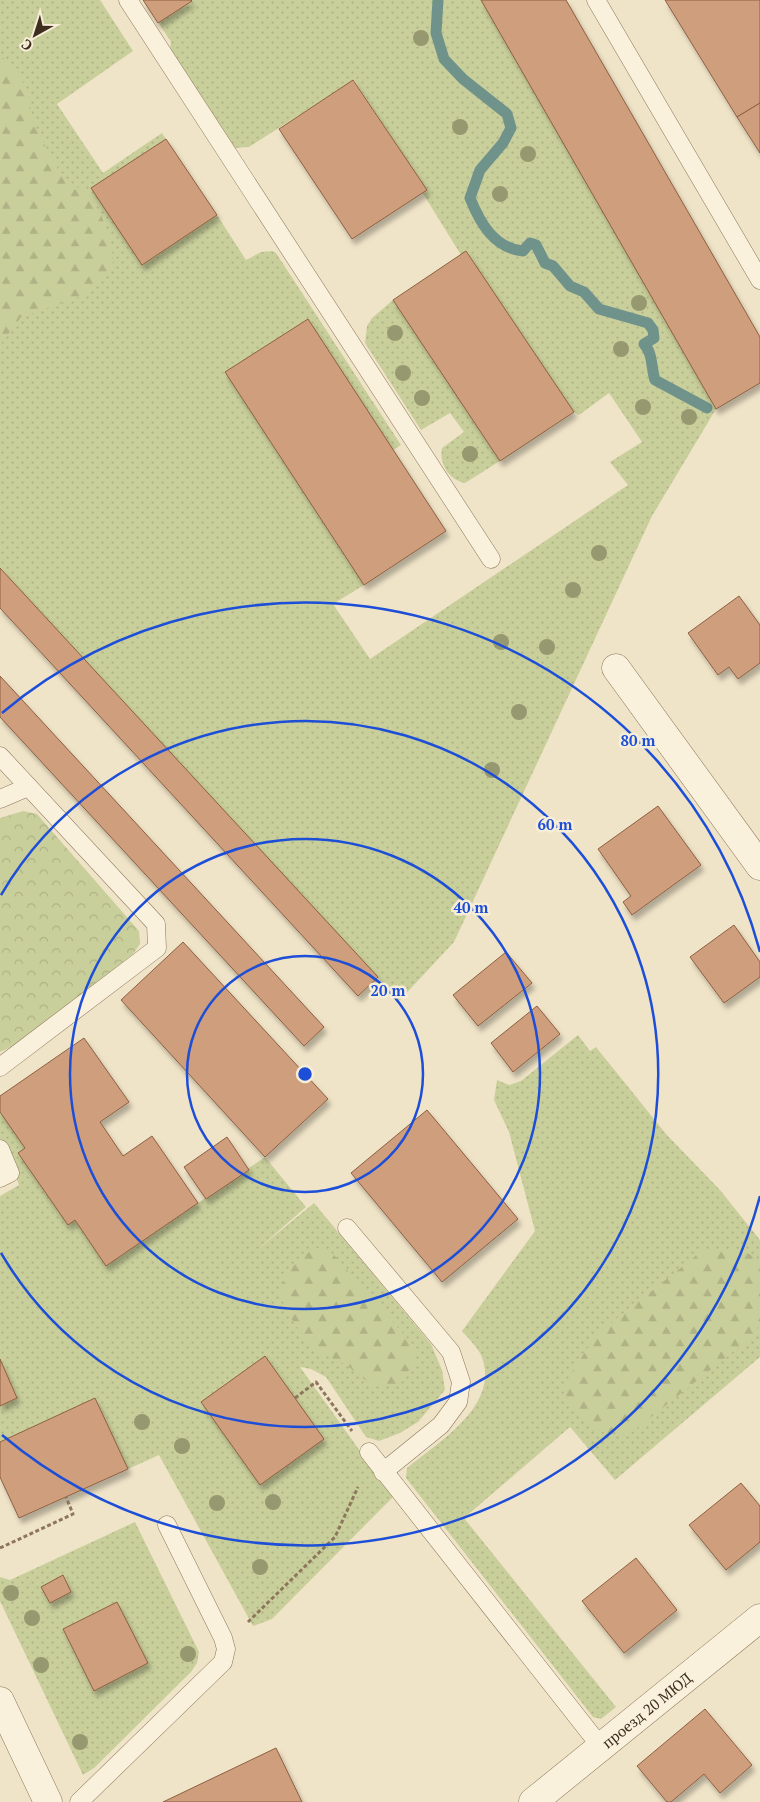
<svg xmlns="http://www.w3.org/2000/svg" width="760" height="1802" font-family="'PT Serif',serif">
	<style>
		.grass { fill: url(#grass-dots) }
		.forest { fill: url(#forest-firs) }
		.park { fill: url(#park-crowns) }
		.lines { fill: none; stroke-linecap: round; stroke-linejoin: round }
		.stream { stroke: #6f938a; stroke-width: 11 }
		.building { fill: #cf9f7d; stroke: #8d5f41; filter: url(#shadow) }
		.service-casing { stroke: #8d765c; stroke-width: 19 }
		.minor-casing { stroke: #8d765c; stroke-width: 29 }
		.tertiary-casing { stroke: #8d765c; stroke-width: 29 }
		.path { stroke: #8d765c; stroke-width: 3; stroke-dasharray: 4 2.5; stroke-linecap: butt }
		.service { stroke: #faf1dc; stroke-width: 18 }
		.minor { stroke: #faf1dc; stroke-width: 28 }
		.tertiary { stroke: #faf1dc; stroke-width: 28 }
		.tree { fill: #96986f }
		.ring { fill: none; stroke: #1d4ed8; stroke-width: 2.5 }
		.labels { text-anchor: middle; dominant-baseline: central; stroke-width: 5; stroke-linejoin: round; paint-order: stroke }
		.street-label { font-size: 15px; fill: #3d2e20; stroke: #f7eed8 }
		.centre { fill: #1d4ed8; stroke: #f7eed8; stroke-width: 2.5 }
		.ring-label { font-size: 15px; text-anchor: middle; font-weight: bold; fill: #1d4ed8; stroke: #f7eed8; stroke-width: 5; stroke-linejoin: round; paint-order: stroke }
	</style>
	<defs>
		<pattern id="grass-dots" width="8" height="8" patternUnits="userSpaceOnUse" patternTransform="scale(1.25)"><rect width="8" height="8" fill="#c9cf9b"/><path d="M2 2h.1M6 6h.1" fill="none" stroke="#aeb285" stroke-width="1.8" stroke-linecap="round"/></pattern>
		<pattern id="forest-firs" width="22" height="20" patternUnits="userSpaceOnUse" patternTransform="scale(1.25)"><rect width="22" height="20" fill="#c9cf9b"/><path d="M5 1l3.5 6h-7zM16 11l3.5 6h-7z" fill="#aeb285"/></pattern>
		<pattern id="park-crowns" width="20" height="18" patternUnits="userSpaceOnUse" patternTransform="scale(1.25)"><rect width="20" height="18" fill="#c9cf9b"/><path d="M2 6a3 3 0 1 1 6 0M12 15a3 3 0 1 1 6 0" fill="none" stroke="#aeb285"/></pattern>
		<filter id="shadow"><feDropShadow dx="3" dy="5.5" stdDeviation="2.5" flood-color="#0004"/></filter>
	</defs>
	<rect width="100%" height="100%" fill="#f0e4c8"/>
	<g class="grass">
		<path d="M 0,0 L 100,0 L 133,51 L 57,104 L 103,173 L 162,133 L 166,139 L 92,188 L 143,265 L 217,215 L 246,260 L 261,252 L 272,251 L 276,253 L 401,445 L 393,450 L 308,319 L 225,372 L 364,585 L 333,604 L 370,659 L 628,485 L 610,462 L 642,442 L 609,393 L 579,415 L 574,412 L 467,252 L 461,255 L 422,192 L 426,189 L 354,80 L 249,147 L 235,148 L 170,50 L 171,42 L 144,0 L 481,0 L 716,409 L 652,516 L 454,942 L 399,1001 L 0,568 Z"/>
		<path d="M 393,300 L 500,461 L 465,483 C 449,480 439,464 442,448 L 464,432 L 450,413 L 421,430 L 365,343 L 367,326 L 372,318 Z"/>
		<path d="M 578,1035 L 590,1051 L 596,1047 L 666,1134 L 720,1190 L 760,1240 L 760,1357 L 615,1480 L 570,1427 L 464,1518 L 616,1707 L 601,1719 L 593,1717 L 406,1478 L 407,1468 C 438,1442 502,1405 481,1355 C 477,1347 468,1338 462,1331 L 535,1231 L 509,1132 L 494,1100 L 497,1080 L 509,1085 L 521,1081 Z"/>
		<path d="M 0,1112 L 25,1148 L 18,1153 L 68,1225 L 75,1220 L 106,1266 L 265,1157 L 306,1207 L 258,1249 L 314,1203 L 431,1344 L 442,1370 L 445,1390 L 418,1422 L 400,1433 L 379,1441 L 366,1437 L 326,1377 L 311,1369 L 300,1367 L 393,1497 L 272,1619 L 253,1626 L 159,1455 L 128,1469 L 95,1398 L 0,1442 L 0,1196 L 19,1185 L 0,1138 Z"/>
		<path d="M 135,1522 L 199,1652 L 197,1663 L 191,1672 L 94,1768 L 83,1775 L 0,1601 L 0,1577 L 10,1580 Z"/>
	</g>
	<g class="forest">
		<path d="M 0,57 L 8,60 L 27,89 L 34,125 L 58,169 L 69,181 L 90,197 L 101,214 L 112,246 L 113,265 L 102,280 L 82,296 L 21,317 L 0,345 Z"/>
		<path d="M 324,1248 L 334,1255 L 414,1346 L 414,1365 L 396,1386 L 373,1386 L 345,1364 L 316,1351 L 289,1316 L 279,1290 L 291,1268 L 312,1249 Z"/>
		<path d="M 739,1249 L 757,1258 L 760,1266 L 760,1325 L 748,1340 L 631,1433 C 624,1433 614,1435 607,1433 C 585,1426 568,1408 563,1386 L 596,1335 L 702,1251 Z"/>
	</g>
	<path class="park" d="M 23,811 L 37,814 L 139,931 L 140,944 L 133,954 L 17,1044 L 0,1052 L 0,818 Z"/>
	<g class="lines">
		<path class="stream" d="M 438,0 L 436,33 L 444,59 L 463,79 L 507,114 L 511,128 L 503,143 L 480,170 L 470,198 C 480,223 494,248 523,251 L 530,243 L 536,245 L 545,263 L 553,266 L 570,286 L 584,292 L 599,309 L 648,323 L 653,330 L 654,338 L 644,344 C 653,353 651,368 655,380 L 707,408"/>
	</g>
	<g class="building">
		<path d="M 143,0 L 191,0 L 192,1 L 158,23 Z"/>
		<path d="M 481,0 L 566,0 L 760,337 L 760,383 L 716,409 Z"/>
		<path d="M 665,0 L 760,0 L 760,103 L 737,117 Z"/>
		<path d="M 353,80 L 427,190 L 352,239 L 279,129 Z"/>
		<path d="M 760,103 L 760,153 L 737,117 Z"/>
		<path d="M 166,139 L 217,215 L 142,265 L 91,188 Z"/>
		<path d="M 466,251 L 574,412 L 500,461 L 393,300 Z"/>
		<path d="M 308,319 L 446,531 L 364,585 L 225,372 Z"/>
		<path d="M 0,568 L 378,977 L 358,996 L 0,608 Z"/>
		<path d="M 739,596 L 760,625 L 760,663 L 738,679 L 729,667 L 718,675 L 688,633 Z"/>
		<path d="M 0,676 L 324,1027 L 304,1046 L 0,717 Z"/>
		<path d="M 658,806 L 701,865 L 632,915 L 623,902 L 631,896 L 598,849 Z"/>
		<path d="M 734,925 L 760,962 L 760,977 L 724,1003 L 690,957 Z"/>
		<path d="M 183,942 L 328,1099 L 265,1157 L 121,1000 Z"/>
		<path d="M 506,952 L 532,983 L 478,1026 L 453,995 Z"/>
		<path d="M 537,1006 L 560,1034 L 513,1072 L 491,1043 Z"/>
		<path d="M 84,1038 L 129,1102 L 100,1122 L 123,1156 L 152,1136 L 198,1203 L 106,1266 L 75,1220 L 68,1225 L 18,1153 L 25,1148 L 0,1112 L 0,1096 Z"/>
		<path d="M 427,1110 L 518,1219 L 442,1282 L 351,1173 Z"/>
		<path d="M 227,1137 L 249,1170 L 206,1199 L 184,1167 Z"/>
		<path d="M 265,1356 L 324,1439 L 260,1485 L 201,1402 Z"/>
		<path d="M 0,1359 L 17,1398 L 0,1406 Z"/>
		<path d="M 95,1398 L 128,1469 L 19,1518 L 0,1477 L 0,1442 Z"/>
		<path d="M 741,1483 L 760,1506 L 760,1542 L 726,1570 L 689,1525 Z"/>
		<path d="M 636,1558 L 677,1610 L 624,1653 L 582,1601 Z"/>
		<path d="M 63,1575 L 71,1592 L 50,1603 L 41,1587 Z"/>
		<path d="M 117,1602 L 148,1663 L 94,1691 L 63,1629 Z"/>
		<path d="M 705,1709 L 752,1765 L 720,1793 L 704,1774 L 671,1802 L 667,1802 L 637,1766 Z"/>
		<path d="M 276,1748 L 302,1802 L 163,1802 Z"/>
	</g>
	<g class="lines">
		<g class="service-casing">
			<g id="service">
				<path d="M 128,0 L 491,559"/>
				<path d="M 596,0 L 760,280"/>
				<path d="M 0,756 L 156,924 L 157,948 L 0,1067"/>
				<path d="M 0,799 L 28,787"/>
				<path d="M 0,1149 L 10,1173 L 0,1178"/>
				<path d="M 347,1228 L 451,1352 L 461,1382 L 458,1402 L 441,1425 L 383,1472"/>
				<path d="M 369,1452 L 601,1747"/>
				<path d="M 79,1802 L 223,1662 L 226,1649 L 223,1638 L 167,1525"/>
			</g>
		</g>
		<g class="minor-casing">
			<g id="minor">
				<path d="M 616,668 L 760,866"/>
				<path id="s1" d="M 533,1802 L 760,1618"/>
			</g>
		</g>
		<g class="tertiary-casing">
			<path id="tertiary" d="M 0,1701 L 48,1802"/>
		</g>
		<g class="path">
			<path d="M 295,1398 L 316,1382 L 352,1431"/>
			<path d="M 0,1548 L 73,1514 L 66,1497"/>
			<path d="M 248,1622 L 335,1537 L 358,1487"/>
		</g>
		<use href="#service" class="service"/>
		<use href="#minor" class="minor"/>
		<use href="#tertiary" class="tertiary"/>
	</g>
	<g class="tree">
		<circle cx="421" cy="38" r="8"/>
		<circle cx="460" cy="127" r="8"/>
		<circle cx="528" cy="154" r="8"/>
		<circle cx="500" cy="194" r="8"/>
		<circle cx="639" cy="303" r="8"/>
		<circle cx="395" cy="333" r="8"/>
		<circle cx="621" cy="349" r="8"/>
		<circle cx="403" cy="373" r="8"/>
		<circle cx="422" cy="398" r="8"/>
		<circle cx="643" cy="407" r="8"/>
		<circle cx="689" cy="417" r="8"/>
		<circle cx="470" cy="454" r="8"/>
		<circle cx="599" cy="553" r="8"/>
		<circle cx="573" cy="590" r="8"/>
		<circle cx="501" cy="642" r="8"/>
		<circle cx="547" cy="647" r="8"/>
		<circle cx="519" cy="712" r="8"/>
		<circle cx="492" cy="770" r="8"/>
		<circle cx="142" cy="1422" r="8"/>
		<circle cx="182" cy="1446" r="8"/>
		<circle cx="273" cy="1502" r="8"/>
		<circle cx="217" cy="1503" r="8"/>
		<circle cx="260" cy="1567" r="8"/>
		<circle cx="11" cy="1593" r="8"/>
		<circle cx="32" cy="1618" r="8"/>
		<circle cx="188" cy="1654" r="8"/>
		<circle cx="41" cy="1665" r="8"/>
		<circle cx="80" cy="1742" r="8"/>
	</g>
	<g class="ring">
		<circle cx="305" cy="1074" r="118"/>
		<circle cx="305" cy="1074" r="235"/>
		<path d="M1 895A353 353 0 1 1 1 1253"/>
		<path d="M760 1196A471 471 0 0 1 2 1435M2 713A471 471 0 0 1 760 952"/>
	</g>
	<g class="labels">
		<g class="street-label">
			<text stroke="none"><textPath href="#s1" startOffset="146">проезд 20 МЮД</textPath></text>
		</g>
	</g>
	<circle cx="305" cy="1074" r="8" class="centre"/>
	<g class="ring-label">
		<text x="638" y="746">80 m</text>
		<text x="555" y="830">60 m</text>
		<text x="471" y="913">40 m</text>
		<text x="388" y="996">20 m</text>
	</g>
	<g transform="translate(35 35) rotate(219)" stroke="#f7eed8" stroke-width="4" paint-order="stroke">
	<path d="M0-4L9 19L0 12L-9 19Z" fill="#3d2e20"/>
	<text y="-8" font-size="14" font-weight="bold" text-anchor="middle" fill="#3d2e20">С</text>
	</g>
</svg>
